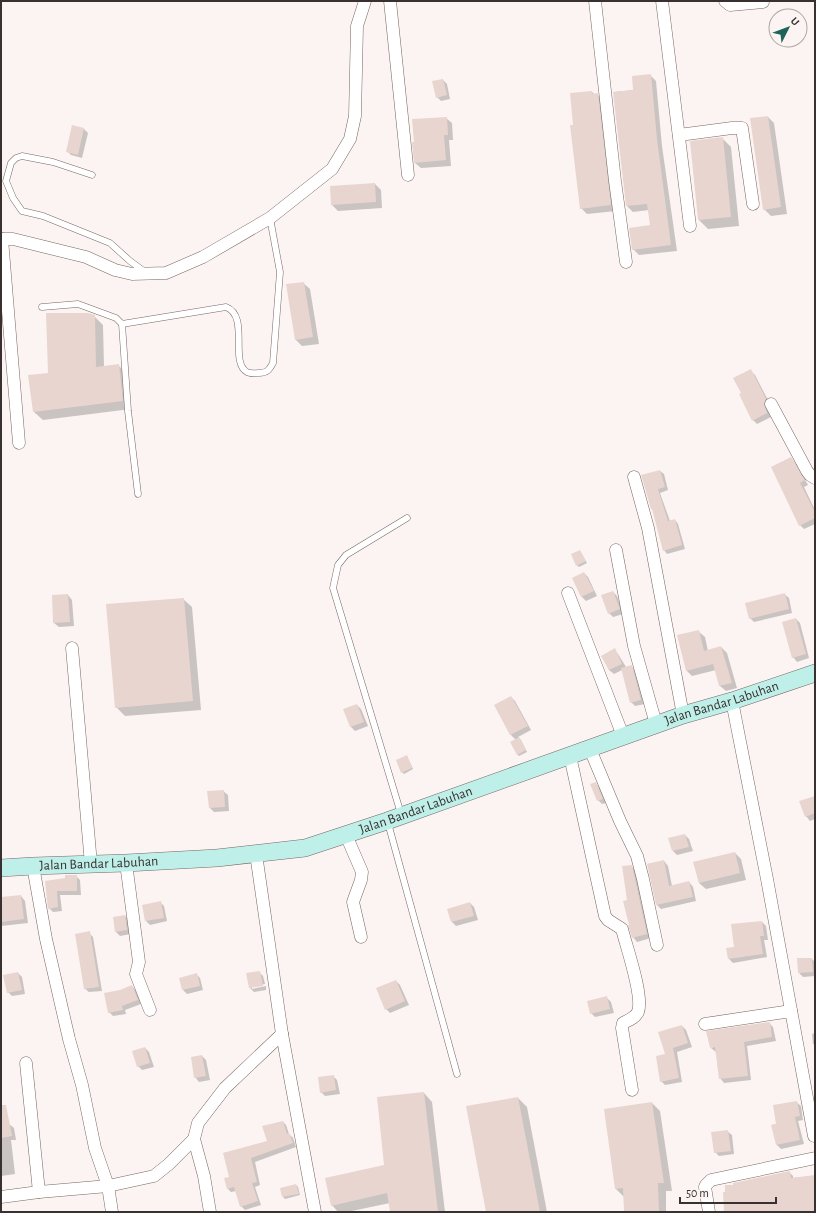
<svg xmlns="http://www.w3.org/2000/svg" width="816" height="1213" font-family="'Alegreya Sans',sans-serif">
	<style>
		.shadow { fill: #0003 }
		.building { fill: #e9d5cf }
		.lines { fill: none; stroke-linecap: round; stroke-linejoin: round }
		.lane-casing { stroke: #786762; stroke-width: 7 }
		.street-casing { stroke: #786762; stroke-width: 13 }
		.secondary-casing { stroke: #786762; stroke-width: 18 }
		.lane { stroke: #fff; stroke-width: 6 }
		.street { stroke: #fff; stroke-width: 12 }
		.secondary { stroke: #beefe9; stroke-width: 17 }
		.labels { text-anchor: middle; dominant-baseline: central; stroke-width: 4; stroke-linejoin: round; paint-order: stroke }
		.street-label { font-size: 14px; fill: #39312f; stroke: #fcf4f2 }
	</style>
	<rect width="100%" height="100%" fill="#fcf4f2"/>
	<g class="shadow">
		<path d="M 650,75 L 656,81 L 662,146 L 677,251 L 639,255 L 633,249 L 651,226 L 649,210 L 633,212 L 627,206 L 614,92 L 634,90 Z"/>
		<path d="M 443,80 L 447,84 L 450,99 L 441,101 L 437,97 Z"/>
		<path d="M 592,92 L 594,94 L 597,94 L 603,100 L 616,211 L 587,214 L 581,208 L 574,126 Z"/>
		<path d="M 768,117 L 774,123 L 787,214 L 771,216 L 764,209 Z"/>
		<path d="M 446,118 L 452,123 L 453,140 L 449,140 L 451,166 L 421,168 L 415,163 L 415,142 Z"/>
		<path d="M 73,126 L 84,129 L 88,133 L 82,158 L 71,155 L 67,151 Z"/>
		<path d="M 722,138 L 731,147 L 739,226 L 708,229 L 699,220 L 691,142 Z"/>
		<path d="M 375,184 L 381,190 L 382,208 L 338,211 L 332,205 Z"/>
		<path d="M 303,283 L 310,289 L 319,344 L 302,346 L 296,340 Z"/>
		<path d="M 94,316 L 103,325 L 104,367 L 118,365 L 127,374 L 131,409 L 43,420 L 34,412 L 49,374 Z"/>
		<path d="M 751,371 L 755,375 L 770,404 L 767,409 L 771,417 L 757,424 L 753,420 L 742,394 Z"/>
		<path d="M 791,458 L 795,463 L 808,485 L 804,487 L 815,510 L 815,524 L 804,529 L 800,525 Z"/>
		<path d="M 660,471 L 664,474 L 668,490 L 660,493 L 670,521 L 675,520 L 678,524 L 685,549 L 667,554 L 664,550 L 654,511 L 652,509 Z"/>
		<path d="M 580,551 L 587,563 L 579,567 L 577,565 Z"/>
		<path d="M 584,573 L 588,577 L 597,596 L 586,601 L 582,597 L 573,578 Z"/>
		<path d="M 613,592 L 617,596 L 623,614 L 613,617 L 609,613 Z"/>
		<path d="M 784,594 L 789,598 L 792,613 L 754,622 L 750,618 Z"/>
		<path d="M 68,595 L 72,600 L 74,626 L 59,627 L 54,623 Z"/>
		<path d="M 183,599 L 192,607 L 201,710 L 125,716 L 116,707 Z"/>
		<path d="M 796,619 L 800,623 L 809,658 L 797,662 L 793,657 Z"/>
		<path d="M 699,632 L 705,637 L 708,651 L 721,647 L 727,653 L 737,688 L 726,691 L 720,686 L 716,670 L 692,676 L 686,670 Z"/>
		<path d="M 614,650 L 618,654 L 626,667 L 631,666 L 635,670 L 645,704 L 635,706 L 631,702 L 622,670 L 614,674 L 609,670 L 602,656 Z"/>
		<path d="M 511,697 L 515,701 L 531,730 L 518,737 L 521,740 L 527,752 L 519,756 L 517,754 L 516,740 L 511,735 L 495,705 Z"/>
		<path d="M 357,705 L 361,709 L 368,726 L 355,731 L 351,727 Z"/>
		<path d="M 407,756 L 413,769 L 404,774 L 402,772 Z"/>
		<path d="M 595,783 L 599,787 L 606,803 L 602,804 L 598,800 Z"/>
		<path d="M 223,791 L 228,795 L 229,811 L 214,812 L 210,808 L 208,792 Z"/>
		<path d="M 815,798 L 815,819 L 810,821 L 806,816 Z"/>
		<path d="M 685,835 L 689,839 L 693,851 L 677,855 L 673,851 Z"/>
		<path d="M 735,853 L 741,859 L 746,880 L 706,889 L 699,883 L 694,862 Z"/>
		<path d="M 664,861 L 668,866 L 672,886 L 689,882 L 693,887 L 696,901 L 661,909 L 657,905 L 648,864 Z"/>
		<path d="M 631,866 L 635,870 L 651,938 L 637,942 L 633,937 L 628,901 Z"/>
		<path d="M 76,876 L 80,880 L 81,895 L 60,895 L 62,911 L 53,912 L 49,908 L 46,882 L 66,879 Z"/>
		<path d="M 21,896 L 25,901 L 28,923 L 1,926 L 1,898 Z"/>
		<path d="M 160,902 L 164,906 L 167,921 L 150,925 L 146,921 Z"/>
		<path d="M 470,903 L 474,907 L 478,920 L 456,926 L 452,922 L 449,909 Z"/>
		<path d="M 125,916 L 129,920 L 131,934 L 120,936 L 116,932 Z"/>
		<path d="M 762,922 L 766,926 L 768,940 L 764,940 L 767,957 L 733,963 L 729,959 L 735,948 Z"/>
		<path d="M 89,933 L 93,937 L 102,991 L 89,992 L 84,988 Z"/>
		<path d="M 812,959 L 815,962 L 815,976 L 803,977 L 799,973 Z"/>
		<path d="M 259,972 L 263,976 L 265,984 L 252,987 L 252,989 L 266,986 L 266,990 L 254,992 L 250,988 Z"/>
		<path d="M 18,973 L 22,977 L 25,994 L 12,996 L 8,992 Z"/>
		<path d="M 196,974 L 200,978 L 203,990 L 187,994 L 183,990 Z"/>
		<path d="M 396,981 L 400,985 L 409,1005 L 390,1013 L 386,1009 Z"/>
		<path d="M 132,986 L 136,991 L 141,1004 L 125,1010 L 126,1014 L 113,1016 L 109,1012 L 120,991 Z"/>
		<path d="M 607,998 L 611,1002 L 614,1013 L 595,1017 L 591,1013 Z"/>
		<path d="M 769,1023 L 773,1027 L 776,1041 L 747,1046 L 751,1080 L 724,1083 L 720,1078 L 717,1052 L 716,1052 L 711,1048 Z"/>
		<path d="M 682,1026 L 686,1030 L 692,1047 L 677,1052 L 682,1082 L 665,1085 L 661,1081 L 666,1055 Z"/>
		<path d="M 815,1033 L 815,1045 L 813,1044 L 812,1034 Z"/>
		<path d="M 145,1048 L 149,1052 L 154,1067 L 142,1070 L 138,1066 Z"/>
		<path d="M 202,1056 L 206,1060 L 210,1080 L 199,1082 L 195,1077 Z"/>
		<path d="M 333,1076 L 337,1080 L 340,1094 L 325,1096 L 321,1092 Z"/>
		<path d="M 424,1093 L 432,1102 L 445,1212 L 391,1212 L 390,1203 L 347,1212 L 338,1212 L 332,1205 L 385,1166 Z"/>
		<path d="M 518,1098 L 527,1107 L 547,1212 L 487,1212 Z"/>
		<path d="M 796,1102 L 801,1106 L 803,1120 L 798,1121 L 804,1144 L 781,1149 L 777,1145 L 772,1125 L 777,1124 Z"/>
		<path d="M 652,1103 L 660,1111 L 672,1191 L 666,1191 L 666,1212 L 625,1212 L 624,1197 L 616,1189 L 605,1110 Z"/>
		<path d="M 283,1122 L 286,1125 L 289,1134 L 293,1138 L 296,1147 L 255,1162 L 260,1185 L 255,1187 L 261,1205 L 245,1210 L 241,1206 L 236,1191 L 231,1192 L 228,1189 L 231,1178 L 224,1153 L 268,1142 Z"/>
		<path d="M 9,1124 L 14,1128 L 16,1140 L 11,1140 L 15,1174 L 1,1176 L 1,1125 Z"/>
		<path d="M 727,1131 L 732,1135 L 734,1154 L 719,1156 L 715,1152 Z"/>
		<path d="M 789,1172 L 793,1176 L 793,1178 L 815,1176 L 815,1212 L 725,1212 L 734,1186 Z"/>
		<path d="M 296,1185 L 298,1187 L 300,1195 L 285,1199 L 283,1197 Z"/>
	</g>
	<g class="building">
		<path d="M 651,74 L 657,139 L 671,245 L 632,250 L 629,228 L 650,225 L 647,204 L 626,206 L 613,92 L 633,90 L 632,76 Z"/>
		<path d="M 443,79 L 447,95 L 436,98 L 432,81 Z"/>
		<path d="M 592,91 L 592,94 L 598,93 L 611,205 L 580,209 L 570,125 L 573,125 L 570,93 Z"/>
		<path d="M 768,116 L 781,207 L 763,210 L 750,118 Z"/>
		<path d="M 447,117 L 448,135 L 444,135 L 446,160 L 414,163 L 412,142 L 414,142 L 412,119 Z"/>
		<path d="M 72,125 L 84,128 L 78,155 L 66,152 Z"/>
		<path d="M 723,137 L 731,217 L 698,220 L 690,141 Z"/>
		<path d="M 375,183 L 376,202 L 331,205 L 330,186 Z"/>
		<path d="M 304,282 L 313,337 L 295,340 L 286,284 Z"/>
		<path d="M 46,313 L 88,313 L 95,315 L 96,367 L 119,364 L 123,401 L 33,412 L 28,375 L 48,373 Z"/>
		<path d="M 751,369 L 766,399 L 764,404 L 767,413 L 752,421 L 739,394 L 741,393 L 733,378 Z"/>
		<path d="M 791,457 L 805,480 L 800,483 L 815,512 L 815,518 L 799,526 L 771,467 Z"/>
		<path d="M 660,470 L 665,487 L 658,489 L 668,521 L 675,519 L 682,545 L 663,551 L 652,509 L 651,509 L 641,475 Z"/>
		<path d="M 580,550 L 586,561 L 576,566 L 571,554 Z"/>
		<path d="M 584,572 L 594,591 L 581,597 L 572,578 Z"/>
		<path d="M 613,591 L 620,609 L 608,614 L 601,595 Z"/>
		<path d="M 785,593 L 789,609 L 749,619 L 745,603 Z"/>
		<path d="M 68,594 L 70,622 L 53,623 L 52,595 Z"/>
		<path d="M 184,598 L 193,701 L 115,708 L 106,604 Z"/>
		<path d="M 796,618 L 806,654 L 792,658 L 782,622 Z"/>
		<path d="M 699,630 L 704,651 L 721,646 L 732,683 L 719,686 L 713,664 L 686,671 L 677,635 Z"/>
		<path d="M 615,648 L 622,664 L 609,670 L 601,656 Z"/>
		<path d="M 632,665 L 641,700 L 630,703 L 621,668 Z"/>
		<path d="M 511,696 L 528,726 L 510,735 L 494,705 Z"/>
		<path d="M 357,704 L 364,722 L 350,727 L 343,709 Z"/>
		<path d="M 519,737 L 526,750 L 517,755 L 510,742 Z"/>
		<path d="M 407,755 L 412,768 L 401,773 L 396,760 Z"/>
		<path d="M 596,782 L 603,799 L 597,801 L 590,784 Z"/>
		<path d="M 224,790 L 225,807 L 209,808 L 207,791 Z"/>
		<path d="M 815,796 L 815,813 L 805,817 L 799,801 Z"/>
		<path d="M 685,834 L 689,847 L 672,851 L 668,838 Z"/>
		<path d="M 735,852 L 740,873 L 699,883 L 693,862 Z"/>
		<path d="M 664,860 L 669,886 L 689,881 L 693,897 L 656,905 L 647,864 Z"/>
		<path d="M 632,865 L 647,934 L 632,938 L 628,925 L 629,925 L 623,901 L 627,900 L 622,866 Z"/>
		<path d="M 65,875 L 77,875 L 77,891 L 57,891 L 58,907 L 48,909 L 45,881 L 65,878 Z"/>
		<path d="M 21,895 L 24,919 L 1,922 L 1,897 Z"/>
		<path d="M 161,901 L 164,918 L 145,921 L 142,905 Z"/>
		<path d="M 470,902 L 474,916 L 451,922 L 447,909 Z"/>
		<path d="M 125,915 L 127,930 L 115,932 L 113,917 Z"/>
		<path d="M 762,921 L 764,936 L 760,936 L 763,954 L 728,959 L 726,948 L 734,947 L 731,924 Z"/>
		<path d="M 90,931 L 99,987 L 84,989 L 75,934 Z"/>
		<path d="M 797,958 L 812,958 L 813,972 L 798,973 Z"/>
		<path d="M 260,971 L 263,986 L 249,988 L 246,973 Z"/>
		<path d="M 18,972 L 22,990 L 7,993 L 3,975 Z"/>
		<path d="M 197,973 L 200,986 L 182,990 L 179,978 Z"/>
		<path d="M 396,980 L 405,1001 L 385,1010 L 376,988 Z"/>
		<path d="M 132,985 L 138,1000 L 122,1006 L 123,1010 L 108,1013 L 104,993 L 120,990 Z"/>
		<path d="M 607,996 L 610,1009 L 590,1014 L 587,1001 Z"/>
		<path d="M 770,1022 L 772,1037 L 744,1042 L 748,1076 L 719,1079 L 715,1047 L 710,1048 L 706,1031 Z"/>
		<path d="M 682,1025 L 688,1043 L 673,1048 L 679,1078 L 660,1082 L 656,1056 L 665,1054 L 658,1032 Z"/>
		<path d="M 145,1047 L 150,1063 L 137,1067 L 132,1051 Z"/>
		<path d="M 202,1055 L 206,1076 L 194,1078 L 191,1057 Z"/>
		<path d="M 334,1075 L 336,1090 L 320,1093 L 318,1077 Z"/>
		<path d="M 424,1092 L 438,1212 L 390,1212 L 387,1193 L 331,1206 L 325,1178 L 384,1165 L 377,1097 Z"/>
		<path d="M 518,1097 L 540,1212 L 486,1212 L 466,1106 Z"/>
		<path d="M 797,1101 L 800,1116 L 795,1117 L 800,1140 L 776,1145 L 771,1125 L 776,1124 L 773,1105 Z"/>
		<path d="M 652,1102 L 664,1183 L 658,1183 L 659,1212 L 624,1212 L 623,1188 L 615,1189 L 604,1109 Z"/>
		<path d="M 1,1105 L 6,1105 L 12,1136 L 1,1138 Z"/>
		<path d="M 283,1121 L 287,1134 L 289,1133 L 293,1143 L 251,1158 L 257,1182 L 252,1183 L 258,1201 L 240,1207 L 234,1187 L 227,1189 L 224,1178 L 229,1177 L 223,1153 L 267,1141 L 262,1126 Z"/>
		<path d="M 728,1130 L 731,1151 L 714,1153 L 711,1132 Z"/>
		<path d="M 790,1171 L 791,1178 L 815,1175 L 815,1212 L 724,1212 L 723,1192 L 725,1192 L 725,1185 L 733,1185 L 733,1183 Z"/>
		<path d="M 296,1184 L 299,1194 L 282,1197 L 280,1188 Z"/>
	</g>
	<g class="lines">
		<g class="lane-casing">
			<g id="lane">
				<path d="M 92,175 L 53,162 L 22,156 L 16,158 L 11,163 L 6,181 L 13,198 L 22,211 L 43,216 L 110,243 L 130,261 L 145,272"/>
				<path d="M 42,307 L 78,304 L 116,318 L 122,324 L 226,307 C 250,316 229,362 247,372 C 250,374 255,373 259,373 C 267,373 269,370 273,363 L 280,272 L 270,218"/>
				<path d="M 122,324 L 128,411 L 138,494"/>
				<path d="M 401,814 L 333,588 L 338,565 L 346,555 L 407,518"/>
				<path d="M 388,823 L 457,1074"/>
			</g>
		</g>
		<g class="street-casing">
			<g id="street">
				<path d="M 390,1 L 408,175"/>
				<path d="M 595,1 L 615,181 L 626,262"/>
				<path d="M 662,1 L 690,226"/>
				<path d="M 725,1 L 730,5 L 763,2"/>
				<path d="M 679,135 L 732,128 L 742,128 L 753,204"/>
				<path d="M 1,239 L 13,239 L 86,257 L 115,270 L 132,274 L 166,273 L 203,257 L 270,218 L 332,169 L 350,139 L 355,116 L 357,26 L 365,1"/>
				<path d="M 2,239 L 19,443"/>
				<path d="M 771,404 L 807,471 L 810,475 L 815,478"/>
				<path d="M 634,477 L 648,528 L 683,715"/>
				<path d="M 616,550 L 634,646 L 656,724"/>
				<path d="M 568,593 L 623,736"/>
				<path d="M 72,648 L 91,864"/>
				<path d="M 732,701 L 767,879 L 814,1136"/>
				<path d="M 590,749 L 620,821 L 637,856 L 643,879 L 657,945"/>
				<path d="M 570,756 L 605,916 L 608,920 L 622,929 C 626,946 644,996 638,1012 C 635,1018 629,1020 623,1023 L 622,1028 L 632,1090"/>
				<path d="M 346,835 L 362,872 L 361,880 L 353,902 L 361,937"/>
				<path d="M 256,854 L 282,1034 L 315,1212"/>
				<path d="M 126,863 L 139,962 L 136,974 L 150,1010"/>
				<path d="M 33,866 L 46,939 L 69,1039 L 82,1085 L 95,1148 L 108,1186 L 112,1212"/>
				<path d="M 705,1024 L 791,1011"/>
				<path d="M 26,1063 L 39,1192"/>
				<path d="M 194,1139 L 204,1176 L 210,1212"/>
				<path d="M 1,1197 L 39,1192 L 108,1186 L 154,1176 L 169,1164 L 194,1139 L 198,1123 L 225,1088 L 282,1034"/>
				<path d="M 709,1212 L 705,1187 L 706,1185 L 711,1180 L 815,1158"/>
			</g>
		</g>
		<g class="secondary-casing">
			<g id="secondary">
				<path id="s1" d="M 1,868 L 33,866 L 126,863 L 217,858 L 305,848 L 387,821 L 683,715 L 732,701 L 815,673"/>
			</g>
		</g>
		<use href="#lane" class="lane"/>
		<use href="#street" class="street"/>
		<use href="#secondary" class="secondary"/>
	</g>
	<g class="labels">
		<g class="street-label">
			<text stroke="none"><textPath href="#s1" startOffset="746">Jalan Bandar Labuhan</textPath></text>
			<text stroke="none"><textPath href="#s1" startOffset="422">Jalan Bandar Labuhan</textPath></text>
			<text stroke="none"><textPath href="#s1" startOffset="98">Jalan Bandar Labuhan</textPath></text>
		</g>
	</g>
	<rect width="816" height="1213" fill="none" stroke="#39312f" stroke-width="4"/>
	<g transform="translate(788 28) rotate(48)"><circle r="19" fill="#fcf4f2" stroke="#aea6a4"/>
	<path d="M0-3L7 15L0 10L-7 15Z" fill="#1d655a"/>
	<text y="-6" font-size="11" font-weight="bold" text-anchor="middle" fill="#39312f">U</text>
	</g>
	<path d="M680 1197v6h96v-6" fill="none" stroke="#39312f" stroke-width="2"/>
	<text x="686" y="1197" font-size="12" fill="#39312f" stroke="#fcf4f2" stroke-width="3" paint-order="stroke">50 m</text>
</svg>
